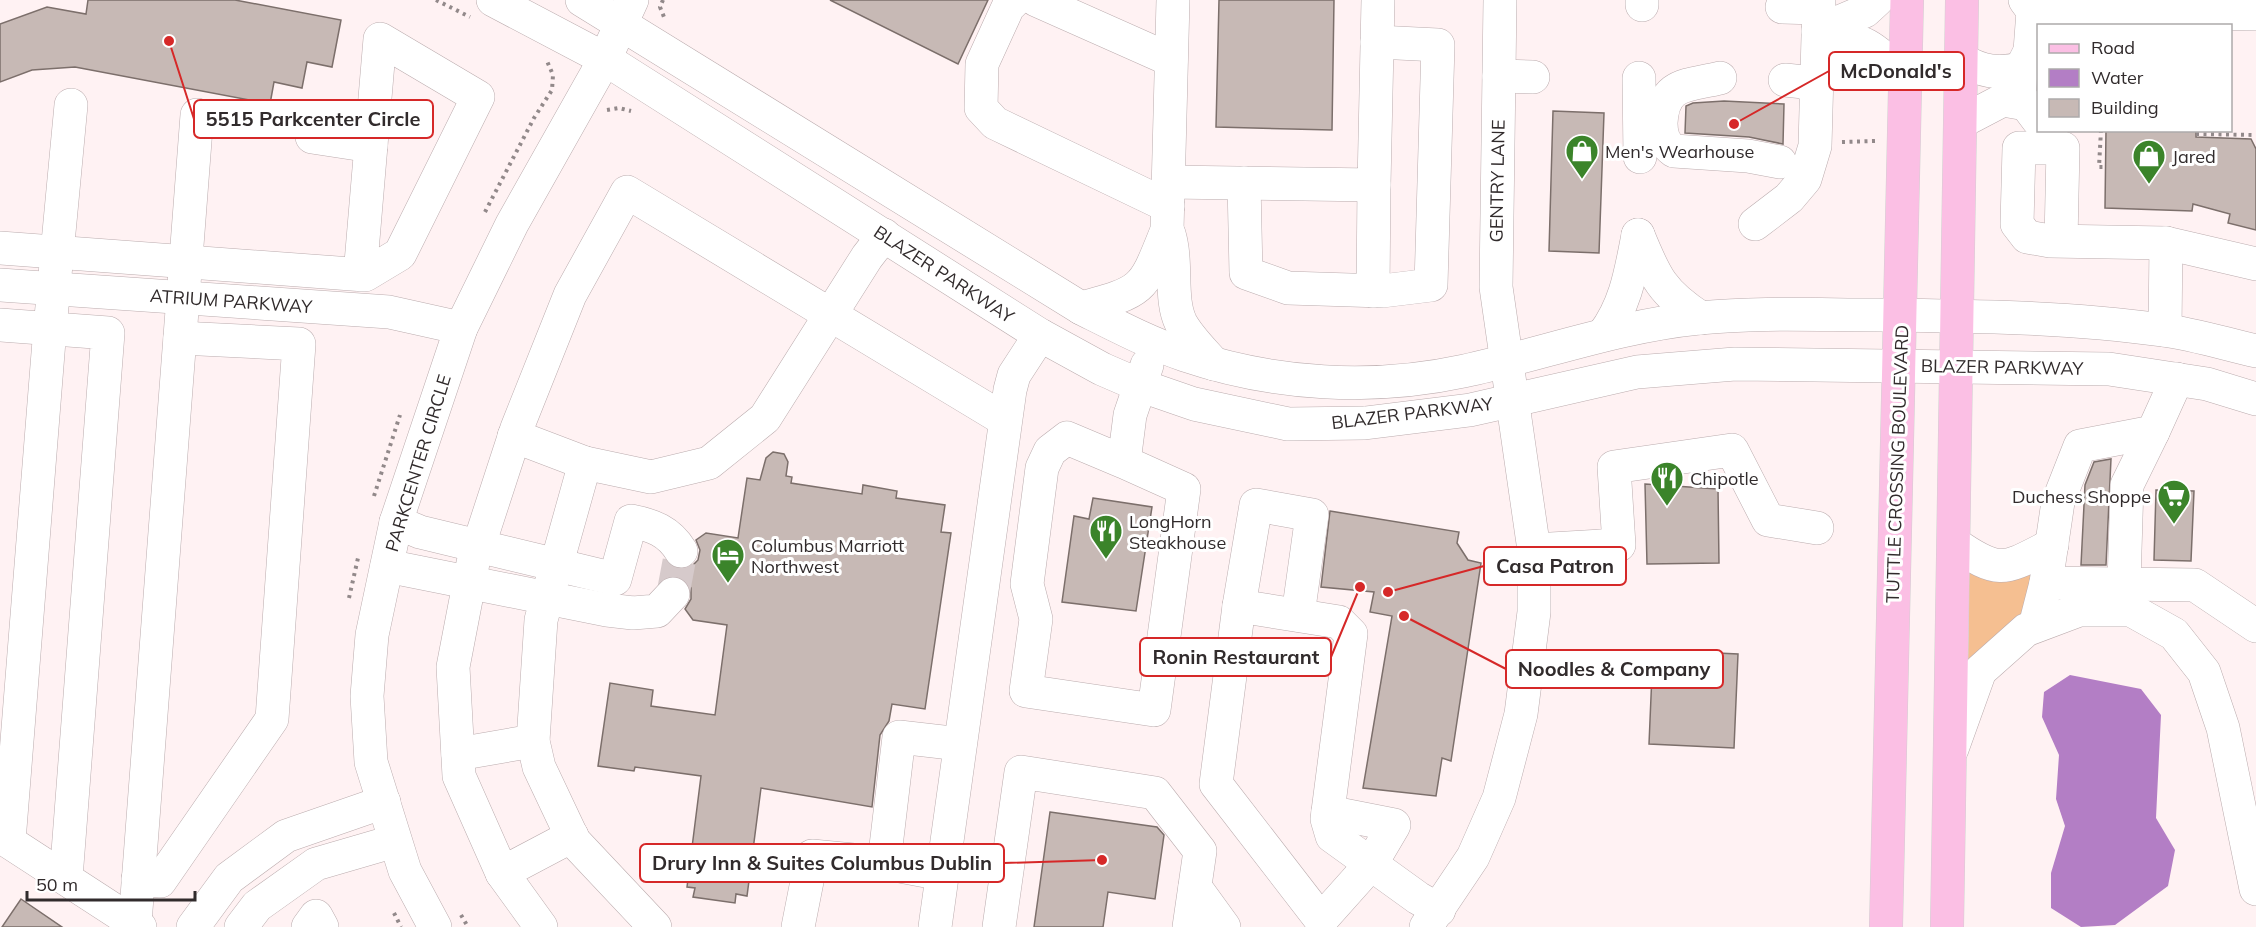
<svg xmlns="http://www.w3.org/2000/svg" width="2256" height="927" font-family="Mulish,sans-serif">
	<style>
		.green { fill: #f5bf91 }
		.water { fill: #b37ec5 }
		.building { fill: #c7b9b5; stroke: #7c6f6b; stroke-width: 1.5 }
		.lines { fill: none; stroke-linecap: round; stroke-linejoin: round }
		.minor-tunnel { stroke: #d6cacb; stroke-width: 33; stroke-dasharray: 33 16; stroke-linecap: butt }
		.minor-casing { stroke: #bbacae; stroke-width: 34 }
		.major-casing { stroke: #d2d0d1; stroke-width: 34 }
		.path { stroke: #92898a; stroke-width: 4; stroke-dasharray: 3 4.5; stroke-linecap: butt }
		.minor { stroke: #fff; stroke-width: 33 }
		.major { stroke: #fbbfe4; stroke-width: 33 }
		.labels { text-anchor: middle; dominant-baseline: central; stroke-width: 6; stroke-linejoin: round; paint-order: stroke }
		.poi-label { font-size: 18px; fill: #312b2c; stroke: #fff; text-anchor: start }
		.street-label { font-size: 18px; fill: #312b2c; stroke: #fff }
		.leader { fill: none; stroke: #d62828; stroke-width: 2 }
		.callout-dot { fill: #d62828; stroke: #fff; stroke-width: 2 }
		.callout { fill: #fff; stroke: #d62828; stroke-width: 2 }
		.callout-label { font-size: 20px; text-anchor: middle; font-weight: bold; fill: #312b2c }
	</style>
	<rect width="100%" height="100%" fill="#fff2f3"/>
	<path class="green" d="M 1969,568 L 2030,570 L 2030,595 L 2023,612 L 1968,663 Z"/>
	<path class="water" d="M 2070,675 L 2141,689 L 2161,715 L 2156,818 L 2175,850 L 2168,886 L 2115,925 L 2081,927 L 2051,908 L 2051,873 L 2065,826 L 2056,799 L 2059,755 L 2042,717 L 2044,692 Z"/>
	<g class="building">
		<path d="M 88,0 L 235,0 L 341,20 L 332,67 L 307,62 L 302,88 L 274,82 L 270,104 L 75,67 L 32,70 L 0,82 L 0,24 L 47,7 L 86,14 Z"/>
		<path d="M 830,0 L 988,0 L 958,64 Z"/>
		<path d="M 1219,0 L 1334,0 L 1332,130 L 1216,127 Z"/>
		<path d="M 1724,101 L 1784,104 L 1783,144 L 1749,137 L 1685,133 L 1686,106 L 1693,103 Z"/>
		<path d="M 1553,111 L 1604,113 L 1599,253 L 1549,251 Z"/>
		<path d="M 2106,130 L 2196,130 L 2196,137 L 2251,139 L 2256,149 L 2256,230 L 2228,223 L 2230,214 L 2193,204 L 2192,211 L 2105,208 Z"/>
		<path d="M 773,452 L 784,454 L 788,462 L 786,476 L 792,477 L 791,483 L 862,494 L 863,485 L 897,491 L 896,498 L 945,505 L 941,532 L 951,533 L 925,709 L 892,704 L 889,721 L 880,735 L 872,807 L 761,788 L 747,896 L 736,894 L 735,903 L 693,897 L 695,888 L 687,887 L 701,776 L 635,767 L 634,771 L 598,766 L 610,683 L 653,690 L 651,706 L 715,715 L 727,625 L 693,620 L 685,609 L 691,599 L 691,588 L 685,580 L 678,576 L 663,579 L 664,563 L 682,570 L 692,566 L 698,560 L 700,550 L 696,540 L 706,533 L 738,538 L 747,478 L 760,480 L 766,458 Z"/>
		<path d="M 2111,459 L 2106,565 L 2081,565 L 2085,485 L 2094,462 Z"/>
		<path d="M 1645,484 L 1718,489 L 1719,563 L 1647,564 Z"/>
		<path d="M 2156,490 L 2194,491 L 2191,561 L 2154,560 Z"/>
		<path d="M 1093,498 L 1152,507 L 1136,611 L 1062,602 L 1074,516 L 1089,519 Z"/>
		<path d="M 1330,511 L 1459,532 L 1457,543 L 1468,560 L 1481,563 L 1451,761 L 1442,758 L 1436,796 L 1363,788 L 1392,616 L 1370,612 L 1374,592 L 1321,587 Z"/>
		<path d="M 1653,650 L 1738,654 L 1734,748 L 1649,744 Z"/>
		<path d="M 1050,812 L 1157,827 L 1164,835 L 1155,899 L 1108,892 L 1103,927 L 1034,927 Z"/>
		<path d="M 21,899 L 62,927 L 2,927 Z"/>
	</g>
	<g class="lines">
		<path class="minor-tunnel" d="M 673,594 L 681,551"/>
		<g class="minor-casing">
			<g id="minor">
				<path d="M 493,0 L 605,59 L 1040,335 L 1102,369 L 1139,385 L 1194,404 L 1288,424 L 1365,423 L 1470,410 L 1637,372 L 1735,364 L 2109,369 L 2207,384 L 2256,399"/>
				<path d="M 582,0 L 1081,308 C 1115,325 1149,343 1185,355 C 1274,385 1372,391 1464,371 C 1543,354 1618,326 1699,318 C 1759,312 1819,315 1879,315 C 1974,316 2069,317 2162,330 C 2194,334 2225,344 2256,351"/>
				<path d="M 1015,0 L 1008,7 L 982,64 L 981,108 L 995,123 L 1168,206"/>
				<path d="M 1036,0 L 1171,60"/>
				<path d="M 1877,0 L 1865,11 L 1818,31 C 1863,39 1874,46 1905,78"/>
				<path d="M 1642,5 L 1642,0"/>
				<path d="M 1782,7 L 1818,8"/>
				<path d="M 2033,11 L 2256,14"/>
				<path d="M 1962,60 C 1983,72 1997,74 2021,69"/>
				<path d="M 1499,76 L 1533,77"/>
				<path d="M 1639,78 L 1640,157"/>
				<path d="M 1720,78 C 1687,86 1663,82 1661,123 C 1661,135 1664,144 1674,151 L 1748,156 L 1780,162"/>
				<path d="M 1785,80 L 1804,82 L 1814,88"/>
				<path d="M 2003,100 L 2026,104 L 2038,120"/>
				<path d="M 1961,122 L 2003,100 L 2020,87 L 2021,69 L 2030,51 L 2033,11 L 2025,0"/>
				<path d="M 312,137 L 371,146"/>
				<path d="M 1169,182 L 1374,185 L 1378,0"/>
				<path d="M 1244,183 L 1246,273 L 1288,288 L 1382,291 L 1431,285 L 1438,45 L 1377,42"/>
				<path d="M 1755,224 L 1789,198 L 1805,179 L 1815,146 L 1819,0"/>
				<path d="M 1169,234 C 1178,263 1169,299 1181,323 C 1189,338 1203,351 1214,364"/>
				<path d="M 1638,235 C 1655,277 1662,293 1701,318"/>
				<path d="M 2061,241 L 2063,148 L 2019,148 L 2017,224 L 2027,237 L 2050,241 L 2166,243 L 2256,264"/>
				<path d="M 0,248 L 365,275 L 400,254 L 478,97 L 380,39 L 360,275"/>
				<path d="M 0,285 L 389,312 L 461,328"/>
				<path d="M 1373,291 L 1374,185"/>
				<path d="M 1081,308 C 1145,291 1143,290 1167,230 L 1173,0"/>
				<path d="M 0,325 L 108,333 L 66,878"/>
				<path d="M 2165,330 L 2166,243"/>
				<path d="M 1603,335 C 1626,305 1631,271 1638,235"/>
				<path d="M 514,436 L 585,463"/>
				<path d="M 1124,462 L 1067,438 L 1050,451 L 1042,468 L 1027,584 L 1036,619 L 1026,691 L 1154,710 L 1184,489 L 1124,462 L 1130,415 L 1147,365"/>
				<path d="M 396,522 L 420,532 L 615,579 L 631,521 C 652,525 669,531 681,551"/>
				<path d="M 1955,544 C 2001,576 2005,569 2052,545"/>
				<path d="M 1534,550 L 1619,545 L 1614,467 L 1732,450 L 1768,520 L 1817,528"/>
				<path d="M 387,566 L 607,610 L 633,613 L 657,611 L 673,594"/>
				<path d="M 2046,583 L 2195,585 L 2256,626"/>
				<path d="M 2124,583 L 2127,485 L 2153,432"/>
				<path d="M 1239,606 L 1339,622 L 1351,634 L 1327,819 L 1332,836 L 1418,898 L 1439,910"/>
				<path d="M 1298,615 L 1312,515 L 1256,505 L 1239,606 L 1216,784 L 1321,920 L 1371,864 L 1394,825 L 1328,812"/>
				<path d="M 2035,626 L 2046,583 L 2058,502 L 2080,446 L 2153,432 L 2177,379"/>
				<path d="M 1952,749 L 1980,671 L 2026,630 L 2079,610 L 2131,610 L 2174,634 L 2204,672 L 2223,728 L 2256,889"/>
				<path d="M 458,754 L 533,741"/>
				<path d="M 0,836 L 140,927"/>
				<path d="M 9,841 L 50,328 L 71,105"/>
				<path d="M 884,863 L 942,874"/>
				<path d="M 502,873 L 572,836"/>
				<path d="M 138,879 L 160,881 L 272,719 L 299,344 L 180,338"/>
				<path d="M 1195,887 L 1224,927"/>
				<path d="M 135,923 L 197,115"/>
				<path d="M 193,927 L 229,878 L 286,836 L 384,802"/>
				<path d="M 241,927 L 257,906 L 316,864 L 395,841"/>
				<path d="M 308,927 L 316,916 L 322,927"/>
				<path d="M 435,927 L 405,871 L 371,762 L 367,696 L 372,635 L 396,522 L 461,328 L 512,224 L 605,59 L 632,0"/>
				<path d="M 541,927 L 502,873 L 459,776 L 453,667 L 473,563 L 517,428 L 570,295 L 627,192 L 1005,420"/>
				<path d="M 655,927 L 574,841 L 539,767 L 533,741 L 541,620 L 585,463 L 651,477 L 709,463 L 765,418 L 867,257 L 884,235"/>
				<path d="M 798,927 L 812,856 L 884,863 L 899,737 L 960,744"/>
				<path d="M 935,927 L 1010,390 L 1014,375 L 1040,335"/>
				<path d="M 999,927 L 1021,772 L 1155,793 L 1200,851 L 1189,927"/>
				<path d="M 1426,927 L 1473,857 L 1499,798 L 1521,714 L 1534,612 L 1534,550 L 1496,287 L 1500,0"/>
			</g>
		</g>
		<g class="major-casing">
			<g id="major">
				<path d="M 1886,927 L 1907,0"/>
				<path d="M 1947,927 L 1962,0"/>
			</g>
		</g>
		<g class="path">
			<path d="M 436,0 L 470,17"/>
			<path d="M 663,0 L 660,7 L 664,17"/>
			<path d="M 607,110 L 619,108 L 631,111"/>
			<path d="M 2101,130 L 2099,167 L 2105,167"/>
			<path d="M 2196,134 L 2256,135"/>
			<path d="M 1842,142 L 1876,141"/>
			<path d="M 485,212 L 534,118 L 552,90 L 553,75 L 547,61"/>
			<path d="M 374,496 L 400,415"/>
			<path d="M 349,598 L 358,558"/>
			<path d="M 394,913 L 401,927"/>
			<path d="M 461,915 L 468,927"/>
		</g>
		<use href="#minor" class="minor"/>
		<use href="#major" class="major"/>
	</g>
	<defs>
		<g id="shop-pin" transform="scale(1.725)"><path d="M0 17L-7.5 6A9.5 9.5 0 1 1 7.5 6Z" fill="#3b842a" stroke="#fff"/><path d="M-5-2.5h2.3a2.7 3.5 0 0 1 5.4 0H5L5.5 6h-11ZM-1.5-2.5h3a1.5 2.3 0 0 0-3 0Z" fill="#fff"/></g>
		<g id="restaurant-pin" transform="scale(1.725)"><path d="M0 17L-7.5 6A9.5 9.5 0 1 1 7.5 6Z" fill="#3b842a" stroke="#fff"/><path d="M-5-6h1v4h1v-4h1v4h1v-4h1v5L-1.5 .5V6h-2V.5L-5-1ZM5-6V6H3V1.5H1.5Q1.5-4 5-6Z" fill="#fff"/></g>
		<g id="supermarket-pin" transform="scale(1.725)"><path d="M0 17L-7.5 6A9.5 9.5 0 1 1 7.5 6Z" fill="#3b842a" stroke="#fff"/><path d="M-6-5.5h2.5l.6 2H6L4.5 2H-2.5L-4.4-4H-6ZM-1.5 3.2a1.3 1.3 0 1 0 .1 0ZM3 3.2a1.3 1.3 0 1 0 .1 0Z" fill="#fff"/></g>
		<g id="hotel-pin" transform="scale(1.725)"><path d="M0 17L-7.5 6A9.5 9.5 0 1 1 7.5 6Z" fill="#3b842a" stroke="#fff"/><path d="M-6-4.5h1.5V1H6V5H4.5V3h-9V5H-6ZM-4 0a1.8 1.8 0 1 1 3.6 0ZM.5 0V-2.5h3Q6-2.5 6 0Z" fill="#fff"/></g>
	</defs>
	<g fill-rule="evenodd">
		<use href="#shop-pin" x="1582" y="151"/>
		<use href="#shop-pin" x="2149" y="156"/>
		<use href="#restaurant-pin" x="1667" y="478"/>
		<use href="#supermarket-pin" x="2174" y="496"/>
		<use href="#restaurant-pin" x="1106" y="531"/>
		<use href="#hotel-pin" x="728" y="555"/>
	</g>
	<g class="labels">
		<g class="poi-label">
			<text x="1605" y="151">Men's Wearhouse</text>
			<text x="2172" y="156">Jared</text>
			<text x="1690" y="478">Chipotle</text>
			<text x="2151" y="496" text-anchor="end">Duchess Shoppe</text>
			<text x="1129" y="521">LongHorn<tspan x="1129" dy="21">Steakhouse</tspan></text>
			<text x="751" y="545">Columbus Marriott<tspan x="751" dy="21">Northwest</tspan></text>
		</g>
		<g class="street-label">
			<text transform="translate(1497 181) rotate(-89)">GENTRY LANE</text>
			<text transform="translate(944 274) rotate(33)">BLAZER PARKWAY</text>
			<text transform="translate(231 301) rotate(4)">ATRIUM PARKWAY</text>
			<text transform="translate(2002 367) rotate(1)">BLAZER PARKWAY</text>
			<text transform="translate(1412 413) rotate(-7)">BLAZER PARKWAY</text>
			<text transform="translate(418 463) rotate(-73)">PARKCENTER CIRCLE</text>
			<text transform="translate(1897 464) rotate(-88)">TUTTLE CROSSING BOULEVARD</text>
		</g>
	</g>
	<path class="leader" d="M1734 124L1829 71M169 41L194 119M1388 592L1484 566M1360 587L1331 657M1404 616L1506 669M1102 860L1004 863"/>
	<g class="callout-dot">
		<circle cx="1734" cy="124" r="6"/>
		<circle cx="169" cy="41" r="6"/>
		<circle cx="1388" cy="592" r="6"/>
		<circle cx="1360" cy="587" r="6"/>
		<circle cx="1404" cy="616" r="6"/>
		<circle cx="1102" cy="860" r="6"/>
	</g>
	<g class="callout">
		<rect x="1829" y="52" width="135" height="38" rx="6"/>
		<rect x="194" y="100" width="239" height="38" rx="6"/>
		<rect x="1484" y="547" width="142" height="38" rx="6"/>
		<rect x="1140" y="638" width="191" height="38" rx="6"/>
		<rect x="1506" y="650" width="217" height="38" rx="6"/>
		<rect x="640" y="844" width="364" height="38" rx="6"/>
	</g>
	<g class="callout-label">
		<text x="1896" y="78">McDonald's</text>
		<text x="313" y="126">5515 Parkcenter Circle</text>
		<text x="1555" y="573">Casa Patron</text>
		<text x="1236" y="664">Ronin Restaurant</text>
		<text x="1614" y="676">Noodles &amp; Company</text>
		<text x="822" y="870">Drury Inn &amp; Suites Columbus Dublin</text>
	</g>
	<rect x="2037" y="24" width="195" height="108" fill="#ffffff" stroke="#adaaab" stroke-width="1.5"/>
	<rect x="2049" y="44" width="30" height="9" fill="#fbbfe4" stroke="#adaaab" stroke-width="1.5"/>
	<text x="2091" y="54" font-size="18" fill="#312b2c">Road</text>
	<rect x="2049" y="69" width="30" height="18" fill="#b37ec5" stroke="#adaaab" stroke-width="1.5"/>
	<text x="2091" y="84" font-size="18" fill="#312b2c">Water</text>
	<rect x="2049" y="99" width="30" height="18" fill="#c7b9b5" stroke="#adaaab" stroke-width="1.5"/>
	<text x="2091" y="114" font-size="18" fill="#312b2c">Building</text>
	<path d="M27 891v9h168v-9" fill="none" stroke="#312b2c" stroke-width="3"/>
	<text x="36" y="891" font-size="18" fill="#312b2c" stroke="#ffffff" stroke-width="4.5" paint-order="stroke">50 m</text>
</svg>
